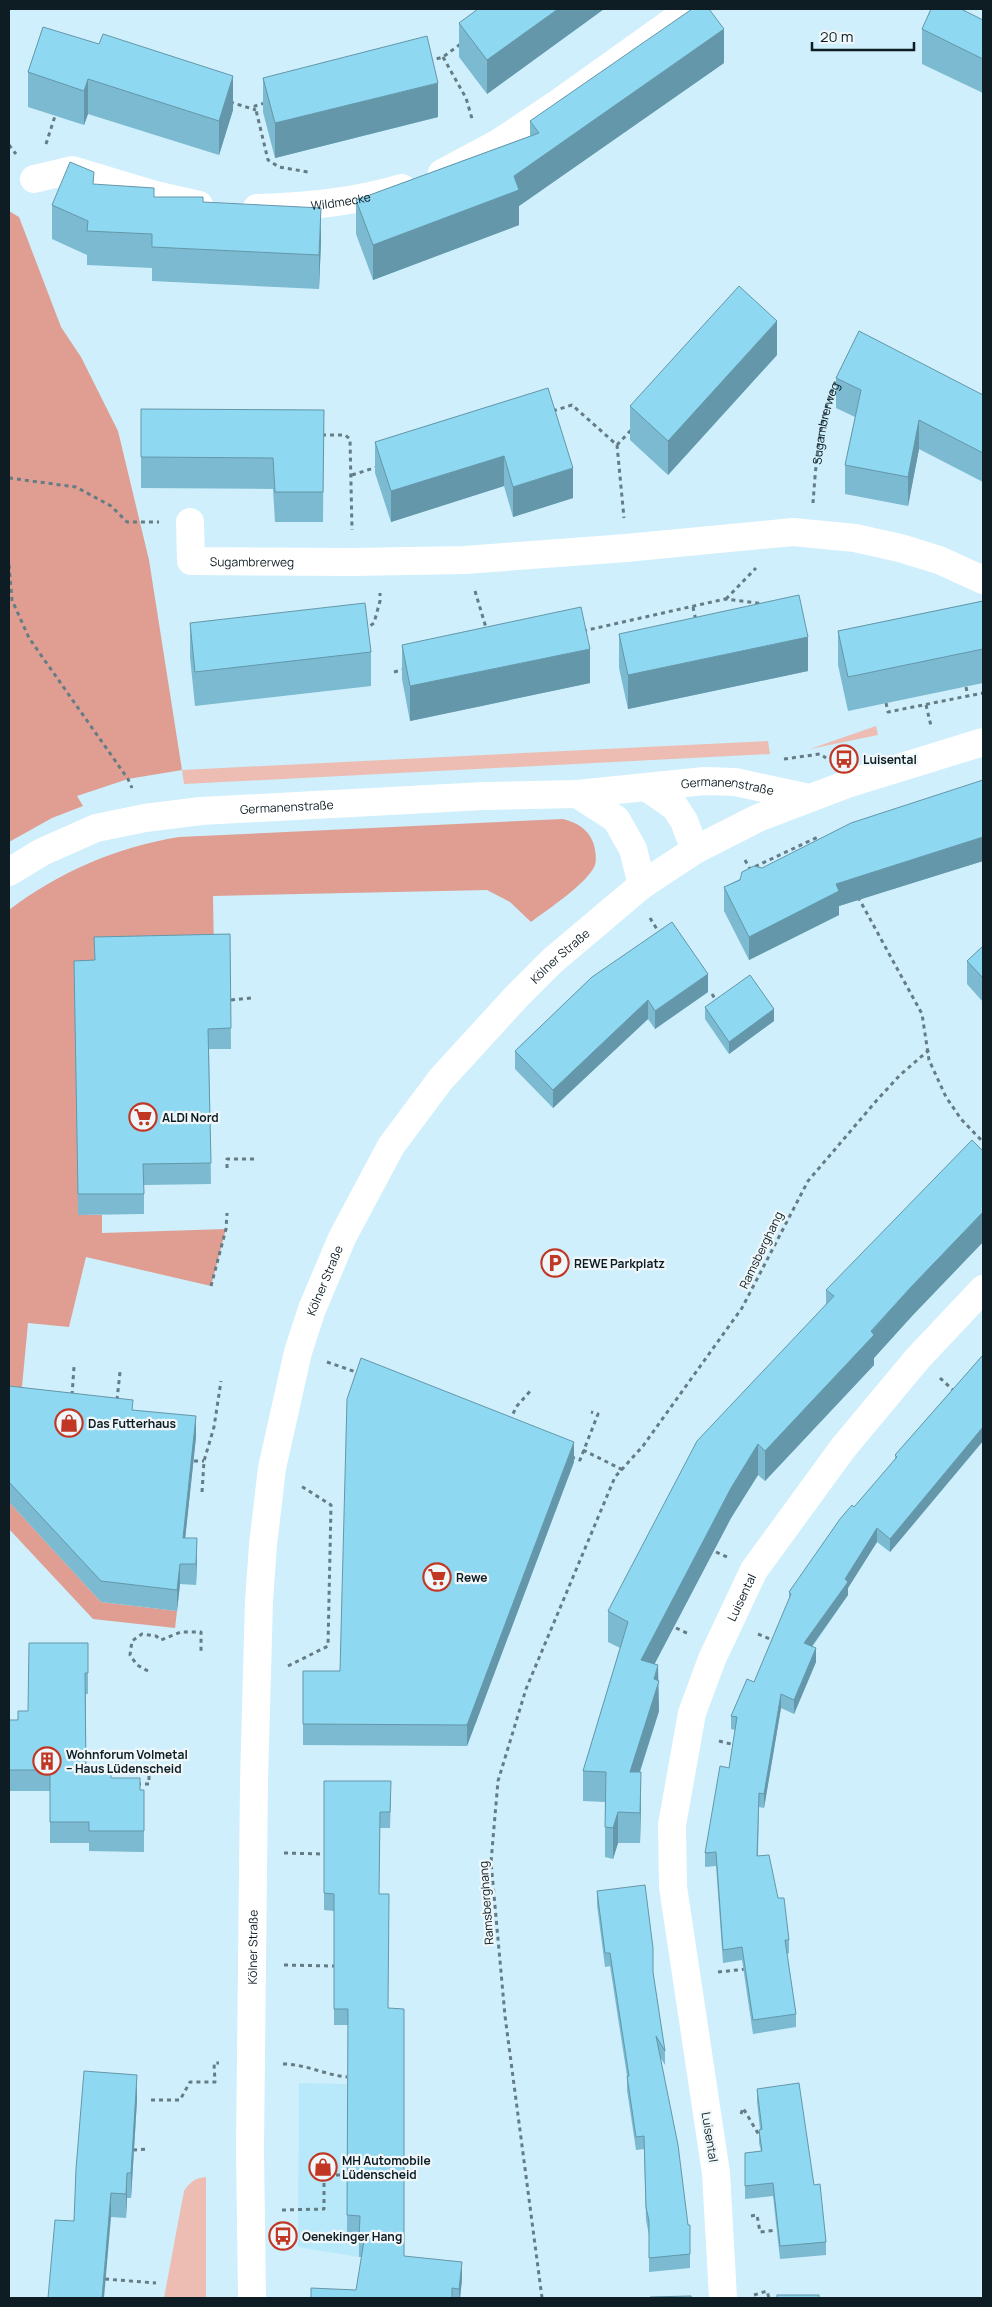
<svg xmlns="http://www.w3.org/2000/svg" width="992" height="2307" font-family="Manrope,sans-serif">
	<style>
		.built { fill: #b7e9fb }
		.green { fill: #edbdb3 }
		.forest { fill: #e09e92 }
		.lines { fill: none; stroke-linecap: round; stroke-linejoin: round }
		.path { stroke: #657c85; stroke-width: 3; stroke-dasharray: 4 4; stroke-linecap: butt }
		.minor { stroke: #fff; stroke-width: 28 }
		.secondary { stroke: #fff; stroke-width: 28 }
		.wall { fill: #7bbad0 }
		.shaded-wall { fill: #6497a9 }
		.building { fill: #8fd8f2; stroke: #6497a9 }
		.labels { text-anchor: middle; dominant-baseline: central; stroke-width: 4.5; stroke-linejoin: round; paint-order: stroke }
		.street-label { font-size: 12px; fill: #0e1d23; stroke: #eff7fa }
		.poi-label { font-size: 12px; font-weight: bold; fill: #0e1d23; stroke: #eff7fa; text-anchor: start }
	</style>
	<rect width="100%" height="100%" fill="#ceeffb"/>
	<path class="built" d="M 299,2083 L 347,2084 L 347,2232 L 360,2233 L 359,2257 L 298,2247 Z"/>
	<g class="green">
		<path d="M 876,726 L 878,735 L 810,749 Z"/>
		<path d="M 768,741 L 770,754 L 184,784 L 182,770 Z"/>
		<path d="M 206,2177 L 206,2298 L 164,2298 L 184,2191 C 190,2182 195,2178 206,2177 Z"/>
	</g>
	<g class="forest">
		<path d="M 9,211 L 19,217 L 61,327 L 81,357 L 118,431 L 149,560 L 182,770 L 128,779 L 77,796 L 83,806 L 52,818 L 9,842 Z"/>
		<path d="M 563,819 C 577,823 587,828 593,842 C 595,848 597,858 595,865 C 588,883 548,909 531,922 L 510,902 L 487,890 L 213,896 L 214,955 L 95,981 L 78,1215 L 102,1215 L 102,1233 L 226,1229 L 211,1286 L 86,1257 L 69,1327 L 28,1323 L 20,1408 L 9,1407 L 9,910 C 59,872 117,847 179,837 Z"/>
		<path d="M 9,1502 L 101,1602 L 177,1611 L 175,1628 L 93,1619 L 9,1529 Z"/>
	</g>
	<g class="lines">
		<g class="path">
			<path d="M 443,57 L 466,98 L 473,122"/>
			<path d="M 429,61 L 443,57 L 462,43"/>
			<path d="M 230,102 L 256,110"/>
			<path d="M 265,103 L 255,106 L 268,160 L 279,167 L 308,172"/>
			<path d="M 46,144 L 55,116"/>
			<path d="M 9,145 L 16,154"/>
			<path d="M 553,411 L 572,405 L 617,445 L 624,518"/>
			<path d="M 322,435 L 345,435 L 350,439 L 352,530"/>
			<path d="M 617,445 L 632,429"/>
			<path d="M 352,475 L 377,467"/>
			<path d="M 9,478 L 76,487 L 111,506 L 127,522 L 159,522"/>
			<path id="s1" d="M 813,503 C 816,463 819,413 838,377"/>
			<path d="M 9,565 L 12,600 L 29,638 L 128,779 L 132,788"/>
			<path d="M 475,591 L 487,631"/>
			<path d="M 726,599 L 756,568"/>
			<path d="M 693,607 L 696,621"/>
			<path d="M 364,630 L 374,623 L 380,601 L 380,593"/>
			<path d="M 583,631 L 725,599 L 765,604"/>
			<path d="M 394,672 L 406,669"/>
			<path d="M 966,687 L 968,697"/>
			<path d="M 886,703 L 888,712 L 983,693"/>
			<path d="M 926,705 L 931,726"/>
			<path d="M 784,759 L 820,754 L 826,758"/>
			<path d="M 745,860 L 750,869 L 820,836"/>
			<path d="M 858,897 L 922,1014 L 929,1060 L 946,1097 L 961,1119 L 983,1142"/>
			<path d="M 650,918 L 660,934"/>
			<path d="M 712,994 L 717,1002"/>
			<path d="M 231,1000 L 251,998"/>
			<path d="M 227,1168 L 227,1159 L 256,1159"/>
			<path d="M 211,1286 L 226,1229 L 227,1213"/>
			<path d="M 327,1362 L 359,1373"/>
			<path d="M 940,1378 L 954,1391"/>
			<path d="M 72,1395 L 74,1367"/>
			<path d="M 117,1400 L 120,1372"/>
			<path d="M 510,1421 L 516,1407 L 532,1389"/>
			<path d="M 583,1450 L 623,1470"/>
			<path d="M 571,1457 L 580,1460 L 598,1414 L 591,1412"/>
			<path d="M 194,1461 L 204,1461"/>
			<path d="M 202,1492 L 204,1461 L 214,1427 L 221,1381"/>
			<path d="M 716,1552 L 727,1557"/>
			<path d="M 676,1628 L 689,1634"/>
			<path d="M 758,1634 L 775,1641"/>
			<path d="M 288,1666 L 328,1646 L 331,1505 L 301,1486"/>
			<path d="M 148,1671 L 137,1665 L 130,1655 L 132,1641 L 142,1634 L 156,1636 L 161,1640 L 181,1632 L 201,1632 L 201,1651"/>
			<path d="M 719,1741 L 735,1745"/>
			<path d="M 137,1784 L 149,1784 L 149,1773"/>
			<path d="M 284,1853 L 324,1854"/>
			<path d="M 284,1965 L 334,1966"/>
			<path d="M 718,1972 L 747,1969"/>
			<path d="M 283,2064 C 306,2064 325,2075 347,2077"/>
			<path d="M 151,2100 L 180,2100 L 190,2082 L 215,2082 L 214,2063 L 219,2063"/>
			<path d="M 741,2114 L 743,2108 L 759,2135"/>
			<path d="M 133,2150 L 148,2149"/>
			<path d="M 282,2210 L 324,2209 L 324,2175 L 347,2175"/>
			<path d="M 751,2216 L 757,2215 L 760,2232 L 776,2230"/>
			<path d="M 105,2279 L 156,2283"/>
			<path d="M 754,2295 L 767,2291 L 769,2298"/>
			<path d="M 542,2298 L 505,2016 L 491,1862 L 498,1781 L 526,1689 L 615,1477 L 643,1446 L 742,1308 L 808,1181 L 877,1100 L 900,1075 L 929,1050"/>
		</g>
		<g class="minor">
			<path d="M 442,173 L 500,142 L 557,104 L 690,9"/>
			<path d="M 34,179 L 72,170 L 155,195 L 199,205"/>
			<path id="s2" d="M 257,208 C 306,207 355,202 402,188"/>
			<path id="s3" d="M 190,522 L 191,561 L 353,562 L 465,560 L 626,548 L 793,532 L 855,538 L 900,548 L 939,560 L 983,580"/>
			<path d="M 646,787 L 675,807 L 684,821 L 695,850"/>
			<path d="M 577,794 L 616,819 L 633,849 L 642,885"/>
			<path id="s4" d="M 9,872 L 42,852 L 96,828 L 145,818 L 201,811 L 484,796 L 577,794 L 705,781 L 735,782 L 809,798"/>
			<path id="s5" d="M 723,2298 L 716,2173 L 673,1887 L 672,1825 L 692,1713 L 712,1659 L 754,1570 L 843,1448 L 918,1358 L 983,1289"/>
		</g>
		<path class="secondary" id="s6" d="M 252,2298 L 250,2149 L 254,1781 L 259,1601 L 263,1545 L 272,1468 L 298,1352 L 312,1309 L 342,1238 L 391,1146 L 441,1079 L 517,996 L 552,961 L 642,885 L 695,850 L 758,818 L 850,783 L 983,742"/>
	</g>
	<g class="wall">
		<path d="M 604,9 L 487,94 L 459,57 L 459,23 Z"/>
		<path d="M 983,20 L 983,93 L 922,64 L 922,29 Z"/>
		<path d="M 43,27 L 233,110 L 219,155 L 88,114 L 84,125 L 28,107 L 28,72 Z"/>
		<path d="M 724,63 L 519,206 L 519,225 L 373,280 L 356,234 L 356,200 L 530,136 L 530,121 Z"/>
		<path d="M 263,78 L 438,117 L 275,158 L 263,112 Z"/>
		<path d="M 94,184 L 154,197 L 203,202 L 321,242 L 319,289 L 152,281 L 152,268 L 87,265 L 87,255 L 52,239 L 52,205 Z"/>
		<path d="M 777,355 L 668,475 L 630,440 L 630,406 Z"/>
		<path d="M 836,378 L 983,395 L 983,482 L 919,449 L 908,506 L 845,494 L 845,465 L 855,417 L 836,408 Z"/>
		<path d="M 548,388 L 573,498 L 513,517 L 504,486 L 391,522 L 375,473 L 375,442 Z"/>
		<path d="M 141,409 L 324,410 L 323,522 L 275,522 L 273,489 L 141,488 Z"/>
		<path d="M 983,601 L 983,683 L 848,711 L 838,665 L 838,631 Z"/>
		<path d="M 190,623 L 371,652 L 371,686 L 195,706 L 190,657 Z"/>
		<path d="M 619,634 L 808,671 L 628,709 L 619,668 Z"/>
		<path d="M 402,645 L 590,683 L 410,721 L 402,679 Z"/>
		<path d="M 983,780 L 983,861 L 839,906 L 839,915 L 749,960 L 724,911 L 724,887 L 762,868 Z"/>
		<path d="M 230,934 L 231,1049 L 209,1049 L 211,1184 L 144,1185 L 144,1214 L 78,1215 L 74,961 L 94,960 L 94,937 Z"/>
		<path d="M 983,946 L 983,1002 L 967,984 L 967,961 Z"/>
		<path d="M 592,977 L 708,992 L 655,1029 L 648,1019 L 553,1108 L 515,1069 L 515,1051 Z"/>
		<path d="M 705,1007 L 774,1021 L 729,1054 L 705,1019 Z"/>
		<path d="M 983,1151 L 983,1242 L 912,1316 L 874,1358 L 874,1365 L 765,1481 L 758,1475 L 731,1518 L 654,1664 L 658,1681 L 659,1711 L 640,1772 L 641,1803 L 640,1843 L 618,1843 L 613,1859 L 605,1857 L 605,1802 L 583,1801 L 583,1771 L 620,1648 L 608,1642 L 608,1611 L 826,1304 L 826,1290 Z"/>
		<path d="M 983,1355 L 983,1441 L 890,1552 L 877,1542 L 848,1588 L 848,1595 L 812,1647 L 816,1662 L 794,1714 L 781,1708 L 764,1808 L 759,1807 L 758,1856 L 778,1898 L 789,1940 L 789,1953 L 787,1954 L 796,2014 L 796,2027 L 753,2034 L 742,1960 L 723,1963 L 716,1866 L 705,1867 L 705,1853 L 729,1768 L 735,1730 L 731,1729 L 731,1716 L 754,1682 L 789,1601 L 789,1592 L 895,1459 L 895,1455 Z"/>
		<path d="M 9,1386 L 133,1410 L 196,1437 L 185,1538 L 197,1559 L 196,1585 L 180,1584 L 177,1611 L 101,1602 L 9,1502 Z"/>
		<path d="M 574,1462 L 467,1746 L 303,1745 L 303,1671 L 340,1671 Z"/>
		<path d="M 88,1643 L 88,1694 L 86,1694 L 86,1772 L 111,1778 L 140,1790 L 144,1790 L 144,1852 L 89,1851 L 89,1843 L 50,1843 L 50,1791 L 9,1791 L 9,1720 L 18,1720 L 28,1711 Z"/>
		<path d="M 324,1781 L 391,1797 L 390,1828 L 380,1828 L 379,1894 L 388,2008 L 404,2256 L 462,2279 L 460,2298 L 311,2298 L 356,2290 L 362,2257 L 359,2257 L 359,2233 L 347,2232 L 348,2025 L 334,2025 L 334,1911 L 324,1910 Z"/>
		<path d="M 597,1891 L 653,1972 L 665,2051 L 665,2065 L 660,2057 L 688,2225 L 690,2225 L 690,2268 L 649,2272 L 649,2235 L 646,2220 L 644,2149 L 636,2150 L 627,2090 L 627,2076 L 610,1966 L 605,1967 L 597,1905 Z"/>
		<path d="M 757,2089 L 814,2185 L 826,2242 L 826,2255 L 780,2259 L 773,2196 L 745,2199 L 745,2153 L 761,2151 L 759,2143 L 759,2130 L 760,2129 L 757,2102 Z"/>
		<path d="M 137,2100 L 131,2198 L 127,2198 L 126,2218 L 111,2217 L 74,2221 Z"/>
	</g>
	<g class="shaded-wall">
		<path d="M 558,9 L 604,9 L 487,94 L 487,60 Z"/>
		<path d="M 724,29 L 724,63 L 519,206 L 519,225 L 373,280 L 373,245 L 514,176 Z"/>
		<path d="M 233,76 L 233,110 L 219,155 L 219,121 Z"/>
		<path d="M 88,79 L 88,114 L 84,125 L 84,91 Z"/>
		<path d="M 438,83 L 438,117 L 275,158 L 275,123 Z"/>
		<path d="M 321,208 L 321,242 L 319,289 L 319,255 Z"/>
		<path d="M 777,321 L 777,355 L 668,475 L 668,441 Z"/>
		<path d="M 919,420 L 919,449 L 908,506 L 908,477 Z"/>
		<path d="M 504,456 L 504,486 L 391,522 L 391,491 Z"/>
		<path d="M 573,468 L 573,498 L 513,517 L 513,487 Z"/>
		<path d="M 808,637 L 808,671 L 628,709 L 628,675 Z"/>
		<path d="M 590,649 L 590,683 L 410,721 L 410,686 Z"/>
		<path d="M 983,837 L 983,861 L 839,906 L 839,915 L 749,960 L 749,937 L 836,884 Z"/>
		<path d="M 708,974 L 708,992 L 655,1029 L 655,1011 Z"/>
		<path d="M 648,1000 L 648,1019 L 553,1108 L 553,1090 Z"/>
		<path d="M 774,1009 L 774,1021 L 729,1054 L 729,1042 Z"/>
		<path d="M 983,1212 L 983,1242 L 912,1316 L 874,1358 L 874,1365 L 765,1481 L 765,1451 L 912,1286 Z"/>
		<path d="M 196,1416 L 196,1437 L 183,1559 L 183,1538 Z"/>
		<path d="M 983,1427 L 983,1441 L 890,1552 L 890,1539 Z"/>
		<path d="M 574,1442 L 574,1462 L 467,1746 L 467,1725 Z"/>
		<path d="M 758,1444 L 758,1475 L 731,1518 L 641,1690 L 641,1660 L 731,1488 Z"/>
		<path d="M 877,1528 L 877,1542 L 848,1588 L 848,1595 L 804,1657 L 804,1643 Z"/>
		<path d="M 197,1538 L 197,1559 L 196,1585 L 196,1564 Z"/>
		<path d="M 180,1564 L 180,1584 L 177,1611 L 177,1590 Z"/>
		<path d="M 816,1648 L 816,1662 L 794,1714 L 794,1700 Z"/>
		<path d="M 658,1665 L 659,1711 L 630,1802 L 630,1772 Z"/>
		<path d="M 781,1694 L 781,1708 L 764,1808 L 764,1794 Z"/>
		<path d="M 641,1772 L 641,1803 L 640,1843 L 640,1813 Z"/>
		<path d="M 618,1812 L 618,1843 L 613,1859 L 613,1828 Z"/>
		<path d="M 137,2075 L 137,2100 L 131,2198 L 131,2173 Z"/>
		<path d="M 127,2173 L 127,2198 L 126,2218 L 126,2194 Z"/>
		<path d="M 111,2193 L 111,2217 L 104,2298 L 102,2298 Z"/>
		<path d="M 462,2262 L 462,2279 L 460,2298 L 459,2298 L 459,2289 Z"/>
	</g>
	<g class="building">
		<path d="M 478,9 L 558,9 L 487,60 L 459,23 Z"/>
		<path d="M 692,9 L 709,9 L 724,29 L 514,176 L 519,190 L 373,245 L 356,200 L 539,133 L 530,121 Z"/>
		<path d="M 931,9 L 961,9 L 983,20 L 983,59 L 922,29 Z"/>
		<path d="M 43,27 L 99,44 L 103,34 L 233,76 L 219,121 L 88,79 L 84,91 L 28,72 Z"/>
		<path d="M 427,36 L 438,83 L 275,123 L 263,78 Z"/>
		<path d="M 70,162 L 94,172 L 93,184 L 154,188 L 154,197 L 203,197 L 203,202 L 321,208 L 319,255 L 152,247 L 152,234 L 87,231 L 88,221 L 52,205 Z"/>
		<path d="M 739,286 L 777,321 L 668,441 L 630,406 Z"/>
		<path d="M 859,331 L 983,395 L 983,453 L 919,420 L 908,477 L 845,465 L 861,390 L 836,378 Z"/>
		<path d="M 548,388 L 573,468 L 513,487 L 504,456 L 391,491 L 375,442 Z"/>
		<path d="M 141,409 L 324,410 L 323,492 L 275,492 L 273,458 L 141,457 Z"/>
		<path d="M 799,595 L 808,637 L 628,675 L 619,634 Z"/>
		<path d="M 983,601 L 983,649 L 848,677 L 838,631 Z"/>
		<path d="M 365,603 L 371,652 L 195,672 L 190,623 Z"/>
		<path d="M 581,607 L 590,649 L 410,686 L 402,645 Z"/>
		<path d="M 983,780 L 983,837 L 836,884 L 839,891 L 749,937 L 724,887 L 740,880 L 742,872 L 754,866 L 762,868 L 851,823 Z"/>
		<path d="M 672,922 L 708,974 L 655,1011 L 648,1000 L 553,1090 L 515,1051 L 592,977 Z"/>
		<path d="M 230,934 L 231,1028 L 208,1029 L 211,1163 L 143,1164 L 144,1194 L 78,1194 L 74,961 L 95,960 L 94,937 Z"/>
		<path d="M 983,946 L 983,978 L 967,961 Z"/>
		<path d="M 750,975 L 774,1009 L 729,1042 L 705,1007 Z"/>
		<path d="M 972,1140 L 983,1151 L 983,1212 L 912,1286 L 871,1331 L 874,1335 L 765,1451 L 758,1444 L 731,1488 L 641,1660 L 658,1665 L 654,1679 L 659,1681 L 630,1772 L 641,1772 L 640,1813 L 618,1812 L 613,1828 L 605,1827 L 606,1772 L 583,1771 L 628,1622 L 608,1611 L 697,1441 L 834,1296 L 826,1290 Z"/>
		<path d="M 983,1355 L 983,1427 L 890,1539 L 877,1528 L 845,1579 L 848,1582 L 804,1643 L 816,1648 L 794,1700 L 781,1694 L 764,1794 L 759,1793 L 757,1856 L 769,1855 L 778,1898 L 784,1898 L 789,1940 L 785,1940 L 796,2014 L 753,2020 L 742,1947 L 723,1950 L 716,1852 L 705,1853 L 720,1766 L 729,1768 L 737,1717 L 731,1716 L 747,1679 L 754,1682 L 791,1594 L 789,1592 L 840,1519 L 852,1505 L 854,1507 L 897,1457 L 895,1455 Z"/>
		<path d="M 361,1358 L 574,1442 L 467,1725 L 303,1724 L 303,1671 L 340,1671 L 347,1399 Z"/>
		<path d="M 9,1386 L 133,1400 L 132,1410 L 196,1416 L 183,1538 L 197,1538 L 196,1564 L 180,1564 L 177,1590 L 101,1581 L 9,1482 Z"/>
		<path d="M 29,1643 L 88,1643 L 88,1673 L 85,1673 L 86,1772 L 111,1772 L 111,1778 L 140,1778 L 140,1790 L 144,1790 L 144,1831 L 89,1831 L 89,1822 L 50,1822 L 50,1770 L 9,1770 L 9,1720 L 18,1720 L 18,1711 L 28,1711 Z"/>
		<path d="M 324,1781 L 391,1781 L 390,1812 L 380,1812 L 379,1894 L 389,1894 L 388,2008 L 404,2009 L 404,2256 L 462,2262 L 459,2289 L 452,2288 L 452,2298 L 311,2298 L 311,2288 L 356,2290 L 364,2241 L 359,2240 L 360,2216 L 347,2215 L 348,2009 L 334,2009 L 334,1894 L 324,1893 Z"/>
		<path d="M 645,1885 L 653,1948 L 653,1972 L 665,2051 L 656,2036 L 678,2145 L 688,2225 L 690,2225 L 690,2254 L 649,2258 L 649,2221 L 646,2207 L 644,2136 L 636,2137 L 627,2076 L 629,2076 L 610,1953 L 605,1953 L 597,1891 Z"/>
		<path d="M 84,2071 L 137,2075 L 131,2173 L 127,2173 L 126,2194 L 111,2193 L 102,2298 L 48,2298 L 55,2220 L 74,2221 L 76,2169 Z"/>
		<path d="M 799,2083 L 814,2185 L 820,2184 L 826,2242 L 780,2246 L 773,2183 L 745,2186 L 745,2153 L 762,2151 L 759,2130 L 762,2129 L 757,2089 Z"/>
		<rect x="777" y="2295" width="42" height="3"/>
		<path d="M 691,2296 L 691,2298 L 650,2298 L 650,2297 Z"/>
	</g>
	<defs>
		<g id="bus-ring" transform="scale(1.4375)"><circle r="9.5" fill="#eff7fa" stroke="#c23624" stroke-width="1.5"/><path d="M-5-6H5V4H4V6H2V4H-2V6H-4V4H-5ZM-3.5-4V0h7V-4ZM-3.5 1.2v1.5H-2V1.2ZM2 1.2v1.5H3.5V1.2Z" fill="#c23624"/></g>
		<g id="supermarket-ring" transform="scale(1.4375)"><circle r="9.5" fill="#eff7fa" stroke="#c23624" stroke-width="1.5"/><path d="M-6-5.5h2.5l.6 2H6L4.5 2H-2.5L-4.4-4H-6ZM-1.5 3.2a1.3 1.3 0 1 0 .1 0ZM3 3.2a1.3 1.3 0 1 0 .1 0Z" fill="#c23624"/></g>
		<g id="parking-ring" transform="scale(1.4375)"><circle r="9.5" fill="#eff7fa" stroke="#c23624" stroke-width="1.5"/><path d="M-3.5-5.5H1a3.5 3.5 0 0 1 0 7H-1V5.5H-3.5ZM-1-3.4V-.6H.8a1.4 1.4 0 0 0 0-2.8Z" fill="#c23624"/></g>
		<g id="shop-ring" transform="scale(1.4375)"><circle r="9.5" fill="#eff7fa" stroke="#c23624" stroke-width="1.5"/><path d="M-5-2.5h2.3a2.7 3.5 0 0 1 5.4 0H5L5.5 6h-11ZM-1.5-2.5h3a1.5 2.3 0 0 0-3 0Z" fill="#c23624"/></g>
		<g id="building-ring" transform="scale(1.4375)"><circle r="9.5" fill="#eff7fa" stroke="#c23624" stroke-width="1.5"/><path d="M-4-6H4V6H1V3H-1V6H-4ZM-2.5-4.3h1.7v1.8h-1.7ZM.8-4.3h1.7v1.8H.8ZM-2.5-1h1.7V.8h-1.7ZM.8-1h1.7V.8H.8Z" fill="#c23624"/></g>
	</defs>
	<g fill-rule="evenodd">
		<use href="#bus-ring" x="844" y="759"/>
		<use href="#supermarket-ring" x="143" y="1117"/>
		<use href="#parking-ring" x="555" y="1263"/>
		<use href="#shop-ring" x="69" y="1423"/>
		<use href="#supermarket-ring" x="437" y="1577"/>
		<use href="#building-ring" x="47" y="1761"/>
		<use href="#shop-ring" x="323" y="2167"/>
		<use href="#bus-ring" x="283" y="2236"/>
	</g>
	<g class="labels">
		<g class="street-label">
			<text stroke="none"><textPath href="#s2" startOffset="84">Wildmecke</textPath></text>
			<text stroke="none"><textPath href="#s1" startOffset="81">Sugambrerweg</textPath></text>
			<text stroke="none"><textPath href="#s3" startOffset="100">Sugambrerweg</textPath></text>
			<text stroke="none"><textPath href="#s4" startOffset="732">Germanenstraße</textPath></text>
			<text stroke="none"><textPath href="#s4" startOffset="290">Germanenstraße</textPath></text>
			<text stroke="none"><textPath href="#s6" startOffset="1431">Kölner Straße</textPath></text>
			<text transform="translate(761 1250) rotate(-64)">Ramsberghang</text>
			<text stroke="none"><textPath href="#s6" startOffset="1026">Kölner Straße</textPath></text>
			<text stroke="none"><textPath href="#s5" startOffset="716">Luisental</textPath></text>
			<text transform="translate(486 1903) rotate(-94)">Ramsberghang</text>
			<text stroke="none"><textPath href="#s6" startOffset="351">Kölner Straße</textPath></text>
			<text transform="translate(710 2137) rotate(81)">Luisental</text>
		</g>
		<g class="poi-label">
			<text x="863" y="759">Luisental</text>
			<text x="162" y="1117">ALDI Nord</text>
			<text x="574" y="1263">REWE Parkplatz</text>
			<text x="88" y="1423">Das Futterhaus</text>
			<text x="456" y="1577">Rewe</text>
			<text x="66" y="1754">Wohnforum Volmetal<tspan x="66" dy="14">– Haus Lüdenscheid</tspan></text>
			<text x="342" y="2160">MH Automobile<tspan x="342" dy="14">Lüdenscheid</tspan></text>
			<text x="302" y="2236">Oenekinger Hang</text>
		</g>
	</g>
	<rect width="992" height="2307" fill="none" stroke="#0e1d23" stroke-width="20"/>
	<path d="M812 42v8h102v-8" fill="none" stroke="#0e1d23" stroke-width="2.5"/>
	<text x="820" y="42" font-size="15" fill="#0e1d23" stroke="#eff7fa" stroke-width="4" paint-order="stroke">20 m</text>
</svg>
